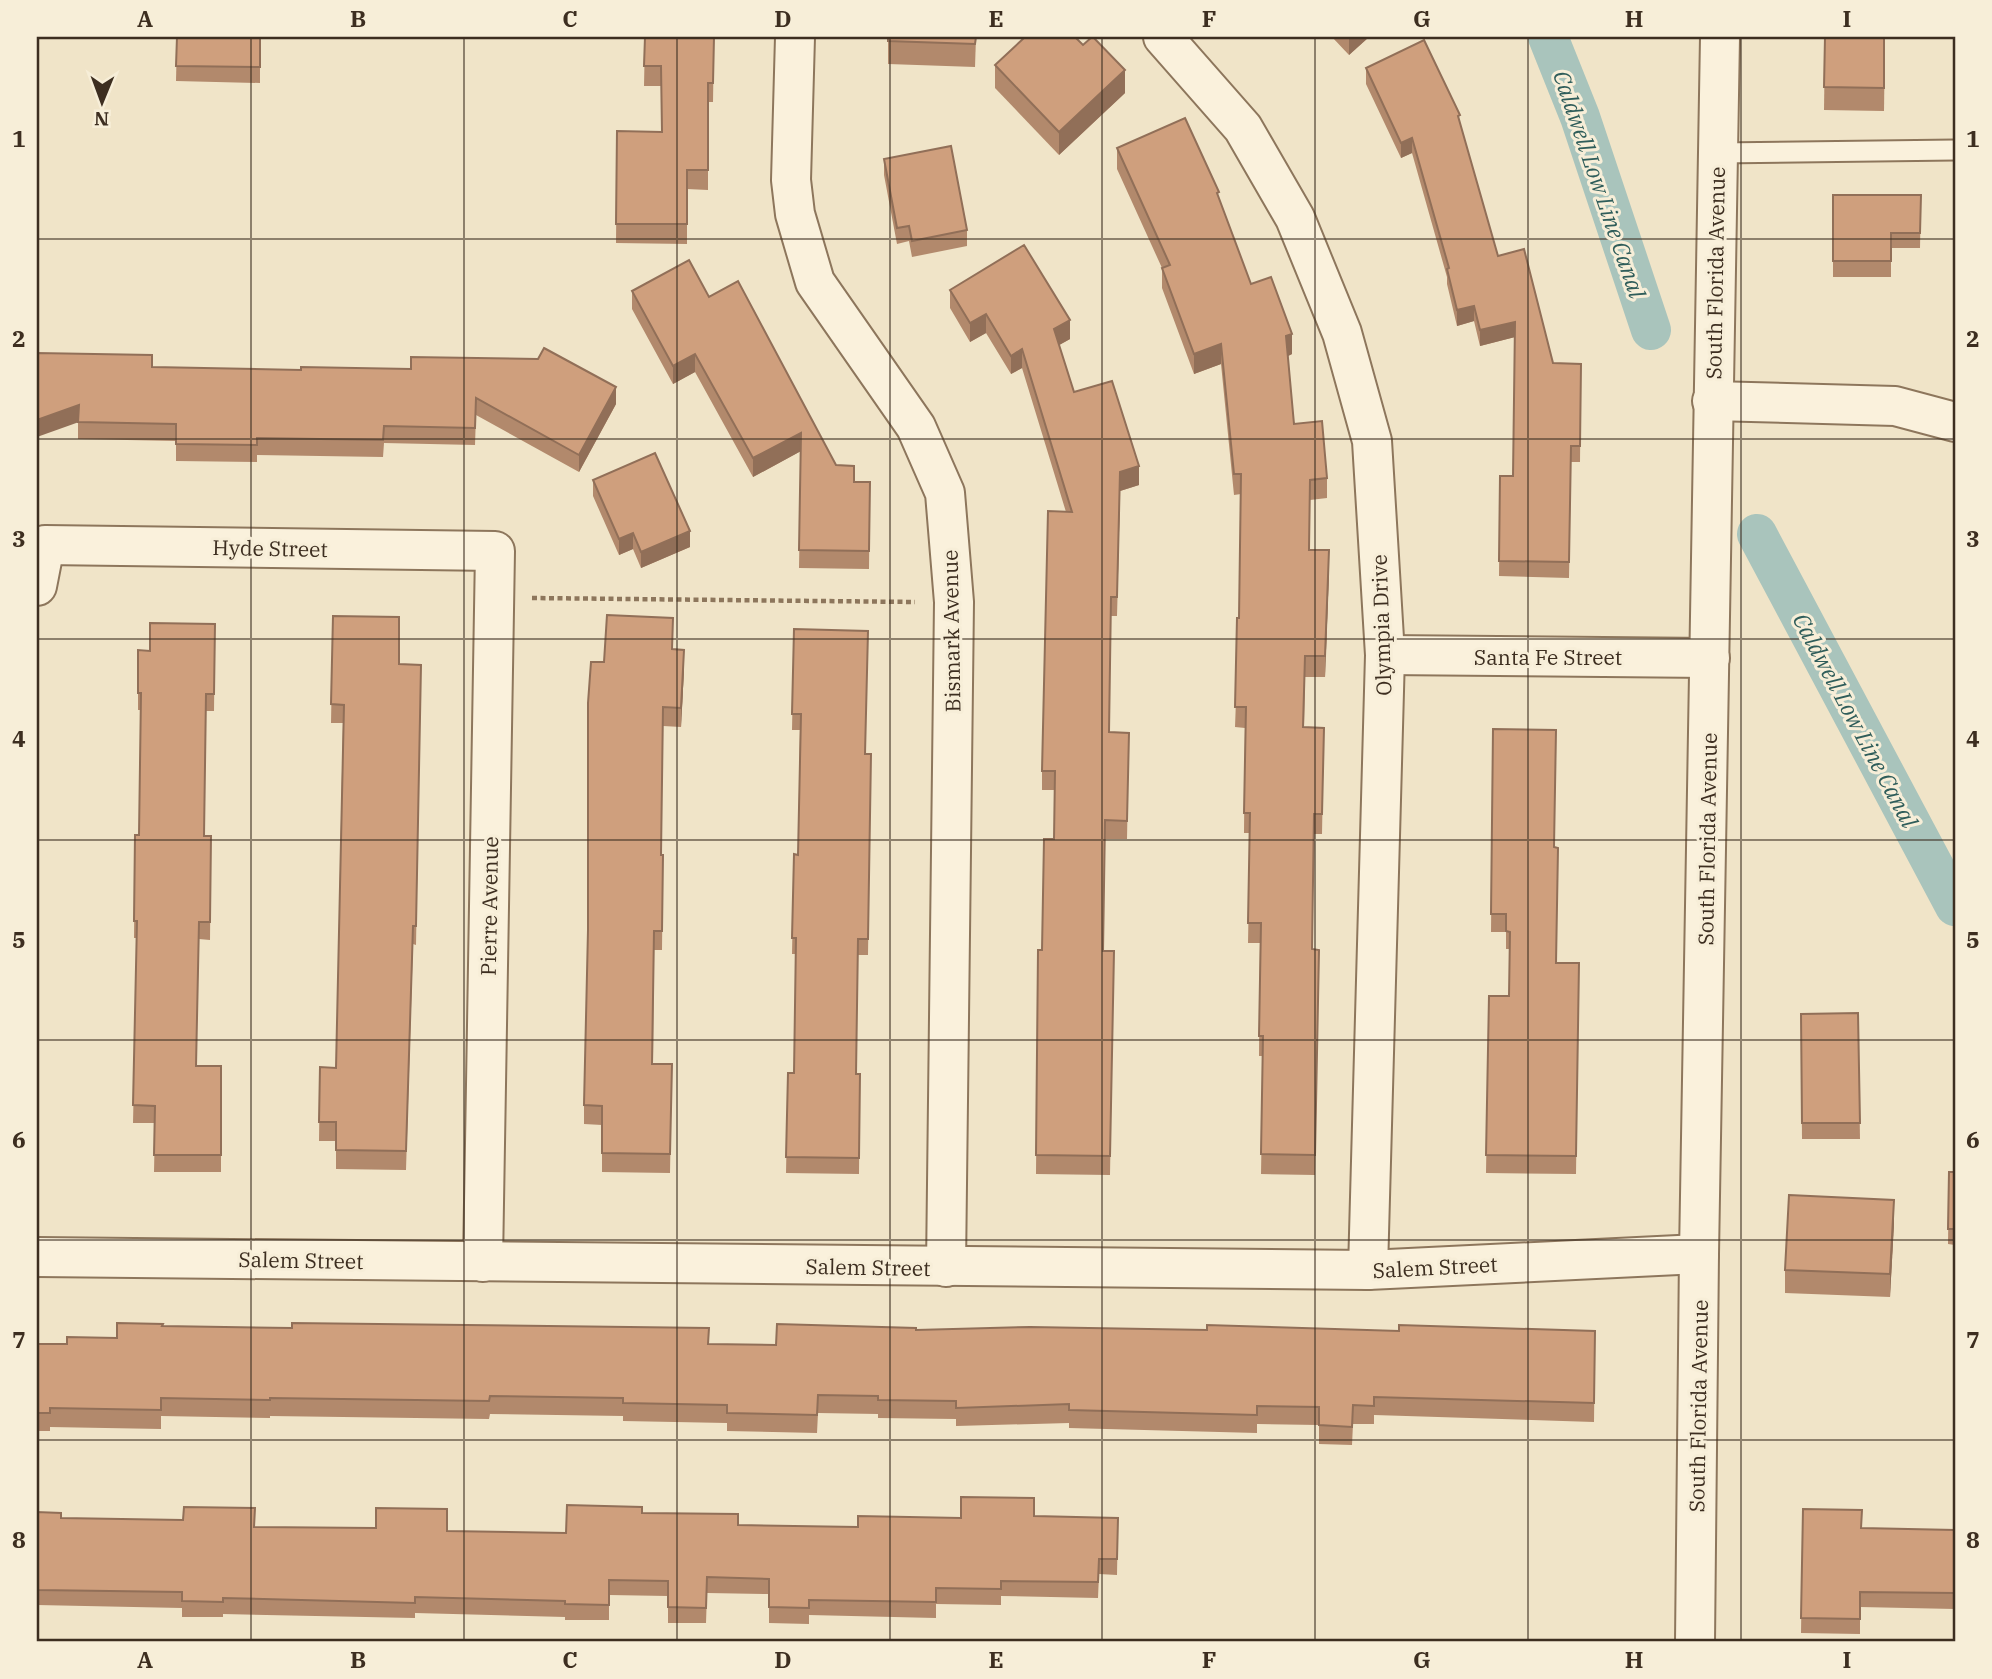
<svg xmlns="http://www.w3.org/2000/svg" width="1992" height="1679" font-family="'IBM Plex Serif',serif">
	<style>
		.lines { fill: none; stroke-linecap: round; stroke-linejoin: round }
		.canal { stroke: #a9c4bc; stroke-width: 40 }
		.service-casing { stroke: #8d765c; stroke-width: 23 }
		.minor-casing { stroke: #8d765c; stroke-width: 42 }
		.tertiary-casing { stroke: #8d765c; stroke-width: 42 }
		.path { stroke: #8d765c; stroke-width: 4.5; stroke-dasharray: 5 3.5; stroke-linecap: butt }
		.service { stroke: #faf1dc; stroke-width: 19 }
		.minor { stroke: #faf1dc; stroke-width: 38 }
		.tertiary { stroke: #faf1dc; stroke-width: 38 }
		.wall { fill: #b2896c }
		.shaded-wall { fill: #916f58 }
		.building { fill: #cf9f7d; stroke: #916f58; stroke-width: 2 }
		.grid { fill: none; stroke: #3d2e20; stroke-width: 2; stroke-opacity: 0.55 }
		.labels { text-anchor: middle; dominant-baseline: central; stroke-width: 6; stroke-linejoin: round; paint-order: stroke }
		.street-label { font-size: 21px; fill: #3d2e20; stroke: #f7eed8 }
		.water-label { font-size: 23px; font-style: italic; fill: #2f5d5a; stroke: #f7eed8 }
		.neatline { fill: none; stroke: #3d2e20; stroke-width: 2.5 }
		.grid-label { font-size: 23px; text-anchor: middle; font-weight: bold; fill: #3d2e20 }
	</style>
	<rect width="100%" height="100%" fill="#f0e4c8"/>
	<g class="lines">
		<g class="canal">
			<path d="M 1548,37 L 1580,117 L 1651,330"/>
			<path d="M 1757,534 L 1955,906"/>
		</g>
		<g class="service-casing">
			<path id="service" d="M 1718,153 L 1955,150"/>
		</g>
		<g class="minor-casing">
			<g id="minor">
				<path d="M 795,37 L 791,180 L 795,214 L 815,282 L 916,427 L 945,493 L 954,602 L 946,1267"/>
				<path d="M 1163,37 L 1243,128 L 1295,218 L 1342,333 L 1372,441 L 1385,655 L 1368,1270"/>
				<path d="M 1712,401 L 1895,406 L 1955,422"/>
				<path d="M 37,586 L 45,545 L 495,551 L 483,1262"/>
				<path d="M 1385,655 L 1710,658"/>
				<path d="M 37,1257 L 1368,1270 L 1699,1254"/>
			</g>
		</g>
		<g class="tertiary-casing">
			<path id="tertiary" d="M 1695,1642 L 1699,1254 L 1720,37"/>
		</g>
		<path class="path" d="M 532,598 L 915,602"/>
		<use href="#service" class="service"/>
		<use href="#minor" class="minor"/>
		<use href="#tertiary" class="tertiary"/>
	</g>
	<g class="wall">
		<path d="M 177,37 L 260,37 L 260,83 L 176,81 Z"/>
		<path d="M 645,37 L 714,37 L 713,102 L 708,102 L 708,190 L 687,189 L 687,244 L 616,243 L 617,131 L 662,132 L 661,86 L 644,86 Z"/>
		<path d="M 888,37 L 976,37 L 975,67 L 888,64 Z"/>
		<path d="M 1332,37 L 1369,37 L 1349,55 Z"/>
		<path d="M 1825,37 L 1885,37 L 1884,111 L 1824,110 Z"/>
		<path d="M 995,65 L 1125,93 L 1059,155 L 995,88 Z"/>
		<path d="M 1366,68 L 1460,125 L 1498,256 L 1553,363 L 1581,364 L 1580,462 L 1571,462 L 1569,578 L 1499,576 L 1500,476 L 1513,476 L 1515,337 L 1480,346 L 1474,321 L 1457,326 L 1447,284 L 1447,277 L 1412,153 L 1401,158 L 1366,84 Z"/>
		<path d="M 1117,148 L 1219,199 L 1251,284 L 1292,354 L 1288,356 L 1294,424 L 1327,478 L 1327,498 L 1310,500 L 1309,550 L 1329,571 L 1325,677 L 1305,677 L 1304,727 L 1324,728 L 1322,834 L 1314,834 L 1312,949 L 1319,950 L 1315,1175 L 1261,1174 L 1263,1056 L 1259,1056 L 1260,943 L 1248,943 L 1250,833 L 1244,833 L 1245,728 L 1235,727 L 1239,618 L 1241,494 L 1234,495 L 1221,364 L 1194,374 L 1162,288 L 1162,268 L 1117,169 Z"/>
		<path d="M 884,159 L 967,230 L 967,246 L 912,257 L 909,241 L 897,244 L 884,175 Z"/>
		<path d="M 1833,195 L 1921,195 L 1920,248 L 1891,248 L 1891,277 L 1833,277 Z"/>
		<path d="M 950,290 L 1070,339 L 1059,345 L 1074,392 L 1139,485 L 1120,491 L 1117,616 L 1111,616 L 1109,732 L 1129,733 L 1127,839 L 1105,839 L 1103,951 L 1114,951 L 1110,1175 L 1036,1174 L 1038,950 L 1042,950 L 1054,839 L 1055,790 L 1042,790 L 1042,771 L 1066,512 L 1022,368 L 1011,374 L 986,333 L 970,342 L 950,308 Z"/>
		<path d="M 632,291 L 709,297 L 836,465 L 854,482 L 870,482 L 869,569 L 799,568 L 801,451 L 753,477 L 695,372 L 673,384 L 632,309 Z"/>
		<path d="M 152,367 L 616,404 L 579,472 L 476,415 L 475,445 L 384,443 L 383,457 L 257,455 L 257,462 L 176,461 L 176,441 L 78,439 L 78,422 Z"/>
		<path d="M 593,480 L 690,547 L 641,568 L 633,549 L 619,555 L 593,496 Z"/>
		<path d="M 333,616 L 399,664 L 421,665 L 416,945 L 413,944 L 406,1170 L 336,1169 L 336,1141 L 319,1141 L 320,1067 L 336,1068 L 343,723 L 331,723 Z"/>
		<path d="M 215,624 L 214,711 L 206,711 L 204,836 L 211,836 L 210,940 L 199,939 L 196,1066 L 221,1066 L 221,1172 L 154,1172 L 155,1123 L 133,1123 L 137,938 L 134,938 L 135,835 L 139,835 L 141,710 L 138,710 L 138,650 L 150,651 Z"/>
		<path d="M 794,629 L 866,754 L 871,754 L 868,955 L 858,955 L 856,1074 L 860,1074 L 859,1174 L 786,1173 L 788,1073 L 794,1073 L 796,954 L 792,954 L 794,854 L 798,855 L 800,730 L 792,730 Z"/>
		<path d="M 673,637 L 673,649 L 684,669 L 681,727 L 663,726 L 661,855 L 663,855 L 662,950 L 654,950 L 653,1064 L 672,1064 L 670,1173 L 602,1172 L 602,1125 L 584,1124 L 584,1105 Z"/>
		<path d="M 1493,729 L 1554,847 L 1557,963 L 1579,963 L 1576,1174 L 1486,1173 L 1489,996 L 1509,996 L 1510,949 L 1506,949 L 1506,932 L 1491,932 Z"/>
		<path d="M 1858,1013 L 1860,1139 L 1802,1139 L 1801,1014 Z"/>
		<path d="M 1949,1172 L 1955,1172 L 1955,1245 L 1948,1244 Z"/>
		<path d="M 1894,1223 L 1890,1297 L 1785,1293 L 1785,1270 Z"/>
		<path d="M 162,1326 L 709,1344 L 776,1345 L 916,1330 L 1595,1331 L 1594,1422 L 1374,1415 L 1374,1424 L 1353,1424 L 1352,1445 L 1319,1444 L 1319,1425 L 1257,1424 L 1257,1433 L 1069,1428 L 1069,1423 L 956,1426 L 956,1419 L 878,1418 L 878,1414 L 818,1413 L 817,1433 L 727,1431 L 727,1423 L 623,1421 L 623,1416 L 490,1414 L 489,1419 L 270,1416 L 270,1418 L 161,1416 L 161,1429 L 50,1427 L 50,1431 L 37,1431 L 37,1344 L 67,1344 L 117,1338 Z"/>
		<path d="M 1803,1509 L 1862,1528 L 1955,1530 L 1955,1609 L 1860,1607 L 1860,1634 L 1801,1633 Z"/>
		<path d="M 37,1512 L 61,1518 L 255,1527 L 566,1533 L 642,1513 L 738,1525 L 858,1527 L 961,1518 L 1034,1516 L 1118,1518 L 1117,1575 L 1099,1574 L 1098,1598 L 1001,1596 L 1001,1605 L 936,1604 L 936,1618 L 809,1615 L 809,1624 L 769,1623 L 769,1594 L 707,1593 L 706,1623 L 668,1623 L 668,1596 L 609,1595 L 609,1620 L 565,1620 L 565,1617 L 415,1613 L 415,1618 L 223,1614 L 223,1617 L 182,1617 L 182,1608 L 37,1605 Z"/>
	</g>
	<g class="shaded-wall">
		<path d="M 1352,37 L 1369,37 L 1349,55 L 1349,39 Z"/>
		<path d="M 1125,70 L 1125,93 L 1059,155 L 1059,132 Z"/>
		<path d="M 1412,138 L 1412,153 L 1401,158 L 1401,143 Z"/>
		<path d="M 1474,306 L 1474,321 L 1457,326 L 1457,310 Z"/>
		<path d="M 986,314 L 986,333 L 970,342 L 970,323 Z"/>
		<path d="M 1070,320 L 1070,339 L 1054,348 L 1054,329 Z"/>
		<path d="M 1515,322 L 1515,337 L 1480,346 L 1480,330 Z"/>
		<path d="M 1292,334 L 1292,354 L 1286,357 L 1286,336 Z"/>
		<path d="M 1221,344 L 1221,364 L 1194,374 L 1194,354 Z"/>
		<path d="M 1022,349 L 1022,368 L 1011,374 L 1011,356 Z"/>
		<path d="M 695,354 L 695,372 L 673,384 L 673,366 Z"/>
		<path d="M 616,387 L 616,404 L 579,472 L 579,455 Z"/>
		<path d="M 79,405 L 79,422 L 37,437 L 37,420 Z"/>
		<path d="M 801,433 L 801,451 L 753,477 L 753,458 Z"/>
		<path d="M 1139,466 L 1139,485 L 1120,491 L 1117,616 L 1120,472 Z"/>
		<path d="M 690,531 L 690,547 L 641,568 L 641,552 Z"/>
		<path d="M 633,533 L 633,549 L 619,555 L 619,539 Z"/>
		<path d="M 1329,550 L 1329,571 L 1325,677 L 1325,656 Z"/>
		<path d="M 684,650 L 684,669 L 681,727 L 681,708 Z"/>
		<path d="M 1894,1200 L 1894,1223 L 1890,1297 L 1890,1274 Z"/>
	</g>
	<g class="building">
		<path d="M 177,37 L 260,37 L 260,67 L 176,66 Z"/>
		<path d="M 645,37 L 714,37 L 713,83 L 708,83 L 708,170 L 687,170 L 687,224 L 616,224 L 617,131 L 662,132 L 661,66 L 644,66 Z"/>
		<path d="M 888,37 L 976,37 L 975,44 L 888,41 Z"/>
		<path d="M 1025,37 L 1075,37 L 1083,45 L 1092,37 L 1093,37 L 1125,70 L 1059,132 L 995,65 Z"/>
		<path d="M 1825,37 L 1884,37 L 1884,88 L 1824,87 Z"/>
		<path d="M 1424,40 L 1460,115 L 1458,116 L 1498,256 L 1524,249 L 1553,363 L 1581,364 L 1580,446 L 1571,446 L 1569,562 L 1499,561 L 1500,476 L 1513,476 L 1515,322 L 1480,330 L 1474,306 L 1457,310 L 1447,269 L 1449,268 L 1412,138 L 1401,143 L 1366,68 Z"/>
		<path d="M 1185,118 L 1219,192 L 1217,193 L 1251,284 L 1271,277 L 1292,334 L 1286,336 L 1294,424 L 1322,421 L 1327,478 L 1310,480 L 1309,550 L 1329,550 L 1325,656 L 1305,656 L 1303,727 L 1324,728 L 1322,814 L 1314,814 L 1312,949 L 1319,950 L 1315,1155 L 1261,1154 L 1263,1036 L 1259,1036 L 1261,923 L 1248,923 L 1250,813 L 1244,813 L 1246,707 L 1235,707 L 1237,618 L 1239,618 L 1241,474 L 1234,474 L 1221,344 L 1194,354 L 1162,268 L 1170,265 L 1117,148 Z"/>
		<path d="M 951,146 L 967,230 L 912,241 L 909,226 L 897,228 L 884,159 Z"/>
		<path d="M 1833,195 L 1921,195 L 1920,233 L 1891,233 L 1891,261 L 1833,261 Z"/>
		<path d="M 1024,245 L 1070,320 L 1054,329 L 1074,392 L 1112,381 L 1139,466 L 1120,472 L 1117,597 L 1111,597 L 1109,732 L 1129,733 L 1127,821 L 1105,820 L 1103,951 L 1114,951 L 1110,1156 L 1036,1155 L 1038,950 L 1042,950 L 1044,839 L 1054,839 L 1055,771 L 1042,771 L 1048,511 L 1072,512 L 1022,349 L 1011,356 L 986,314 L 970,323 L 950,290 Z"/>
		<path d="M 689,260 L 709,297 L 738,281 L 836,465 L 854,466 L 854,482 L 870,482 L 869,551 L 799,550 L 801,433 L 753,458 L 695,354 L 673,366 L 632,291 Z"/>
		<path d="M 544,348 L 616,387 L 579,455 L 476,398 L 475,428 L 384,426 L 383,440 L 257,438 L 257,445 L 176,444 L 176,424 L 78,422 L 79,405 L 37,420 L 37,353 L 152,355 L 152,367 L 301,370 L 301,367 L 411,369 L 411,357 L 538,359 Z"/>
		<path d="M 655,453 L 690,531 L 641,552 L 633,533 L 619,539 L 593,480 Z"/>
		<path d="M 607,615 L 673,618 L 672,649 L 684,650 L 681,708 L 663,707 L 661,855 L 663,855 L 662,931 L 654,931 L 652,1064 L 672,1064 L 670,1154 L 602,1153 L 602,1106 L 584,1105 L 588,930 L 588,703 L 591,662 L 604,662 Z"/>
		<path d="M 333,616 L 399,617 L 399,664 L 421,665 L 416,926 L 413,926 L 406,1151 L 336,1150 L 336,1122 L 319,1122 L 320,1067 L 336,1068 L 344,705 L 331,704 Z"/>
		<path d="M 150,623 L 215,624 L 214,694 L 206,694 L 204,836 L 211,836 L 210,922 L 199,922 L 196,1066 L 221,1066 L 221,1155 L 154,1155 L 155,1106 L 133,1105 L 137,921 L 134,921 L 135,835 L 139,835 L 141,693 L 138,693 L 138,650 L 150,651 Z"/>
		<path d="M 794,629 L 868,631 L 865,754 L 871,754 L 868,939 L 858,939 L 856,1074 L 860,1074 L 859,1158 L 786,1157 L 788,1073 L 794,1073 L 796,938 L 792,938 L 794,854 L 798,855 L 801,714 L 792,714 Z"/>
		<path d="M 1493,729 L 1556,730 L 1554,847 L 1558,848 L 1556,963 L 1579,963 L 1576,1156 L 1486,1155 L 1489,996 L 1509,996 L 1510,932 L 1506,931 L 1506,914 L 1491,914 Z"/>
		<path d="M 1858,1013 L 1860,1123 L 1802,1123 L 1801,1014 Z"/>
		<path d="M 1949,1172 L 1955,1172 L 1955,1229 L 1948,1229 Z"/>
		<path d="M 1789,1195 L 1894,1200 L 1890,1274 L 1785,1270 Z"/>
		<path d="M 117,1323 L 163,1324 L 162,1326 L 292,1328 L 292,1323 L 709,1328 L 708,1344 L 776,1345 L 777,1324 L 916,1328 L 916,1330 L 1030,1327 L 1207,1330 L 1207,1325 L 1399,1331 L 1399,1325 L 1595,1331 L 1594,1403 L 1374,1397 L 1374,1406 L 1353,1405 L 1352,1427 L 1319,1425 L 1319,1407 L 1257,1406 L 1257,1415 L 1069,1410 L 1069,1404 L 956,1408 L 956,1401 L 878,1400 L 878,1396 L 818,1395 L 817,1415 L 727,1413 L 727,1405 L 623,1403 L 623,1398 L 490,1396 L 489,1401 L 270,1398 L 270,1400 L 161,1398 L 161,1410 L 50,1408 L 50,1413 L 37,1413 L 37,1344 L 67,1344 L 67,1337 L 117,1338 Z"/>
		<path d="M 961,1497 L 1034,1498 L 1034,1516 L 1118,1518 L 1117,1559 L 1099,1559 L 1098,1582 L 1001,1581 L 1001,1589 L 936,1588 L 936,1602 L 809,1600 L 809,1608 L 769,1607 L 769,1579 L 707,1577 L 706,1608 L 668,1607 L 668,1581 L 609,1580 L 609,1605 L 565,1604 L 565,1601 L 415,1597 L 415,1603 L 223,1598 L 223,1602 L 182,1601 L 182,1592 L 37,1590 L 37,1512 L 61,1513 L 61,1518 L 183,1520 L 184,1507 L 255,1508 L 254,1527 L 376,1528 L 376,1508 L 447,1509 L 447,1531 L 566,1533 L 567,1505 L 642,1507 L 642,1513 L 738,1514 L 738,1525 L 858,1527 L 858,1516 L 961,1518 Z"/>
		<path d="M 1803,1509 L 1862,1510 L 1861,1528 L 1955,1530 L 1955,1593 L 1860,1592 L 1860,1619 L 1801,1618 Z"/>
	</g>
	<path class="grid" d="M 251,37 L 251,1642M 464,37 L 464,1642M 677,37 L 677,1642M 890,37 L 890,1642M 1102,37 L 1102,1642M 1315,37 L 1315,1642M 1528,37 L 1528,1642M 1741,37 L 1741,1642M 37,239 L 1955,239M 37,439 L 1955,439M 37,639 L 1955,639M 37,840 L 1955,840M 37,1040 L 1955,1040M 37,1240 L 1955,1240M 37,1440 L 1955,1440"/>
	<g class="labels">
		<g class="street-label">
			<text transform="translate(1715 273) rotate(-89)">South Florida Avenue</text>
			<text transform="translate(270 548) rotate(1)">Hyde Street</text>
			<text transform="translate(1381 625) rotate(-92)">Olympia Drive</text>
			<text transform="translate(951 631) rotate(-91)">Bismark Avenue</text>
			<text x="1548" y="657">Santa Fe Street</text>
			<text transform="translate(1707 839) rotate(-89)">South Florida Avenue</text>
			<text transform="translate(489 906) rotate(-89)">Pierre Avenue</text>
			<text transform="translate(301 1260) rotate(1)">Salem Street</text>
			<text transform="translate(868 1267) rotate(1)">Salem Street</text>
			<text transform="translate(1435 1267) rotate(-3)">Salem Street</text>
			<text transform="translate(1698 1406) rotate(-89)">South Florida Avenue</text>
		</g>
		<g class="water-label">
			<text transform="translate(1600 184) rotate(71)">Caldwell Low Line Canal</text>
			<text transform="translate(1856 720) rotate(62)">Caldwell Low Line Canal</text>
		</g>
	</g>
	<rect width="1992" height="1679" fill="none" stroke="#f7eed8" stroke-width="77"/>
	<g transform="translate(102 102) rotate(181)" stroke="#f7eed8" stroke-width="5" paint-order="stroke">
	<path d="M0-5L12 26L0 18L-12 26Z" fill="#3d2e20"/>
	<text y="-10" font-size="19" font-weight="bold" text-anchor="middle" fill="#3d2e20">N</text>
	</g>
	<rect x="38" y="38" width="1916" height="1602" class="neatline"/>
	<g class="grid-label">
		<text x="145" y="27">A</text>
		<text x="358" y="27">B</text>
		<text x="570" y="27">C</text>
		<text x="783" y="27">D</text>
		<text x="996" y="27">E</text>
		<text x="1209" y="27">F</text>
		<text x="1422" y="27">G</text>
		<text x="1634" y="27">H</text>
		<text x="1847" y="27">I</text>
		<text x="19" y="147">1</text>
		<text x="1973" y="147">1</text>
		<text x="19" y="347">2</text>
		<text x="1973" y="347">2</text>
		<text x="19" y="547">3</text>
		<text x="1973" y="547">3</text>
		<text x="19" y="747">4</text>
		<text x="1973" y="747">4</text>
		<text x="19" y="948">5</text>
		<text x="1973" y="948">5</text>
		<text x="19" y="1148">6</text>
		<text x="1973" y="1148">6</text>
		<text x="19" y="1348">7</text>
		<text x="1973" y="1348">7</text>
		<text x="19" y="1548">8</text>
		<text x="1973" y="1548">8</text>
		<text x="145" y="1668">A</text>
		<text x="358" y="1668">B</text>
		<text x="570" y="1668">C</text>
		<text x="783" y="1668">D</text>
		<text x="996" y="1668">E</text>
		<text x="1209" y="1668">F</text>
		<text x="1422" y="1668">G</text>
		<text x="1634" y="1668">H</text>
		<text x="1847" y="1668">I</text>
	</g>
</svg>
